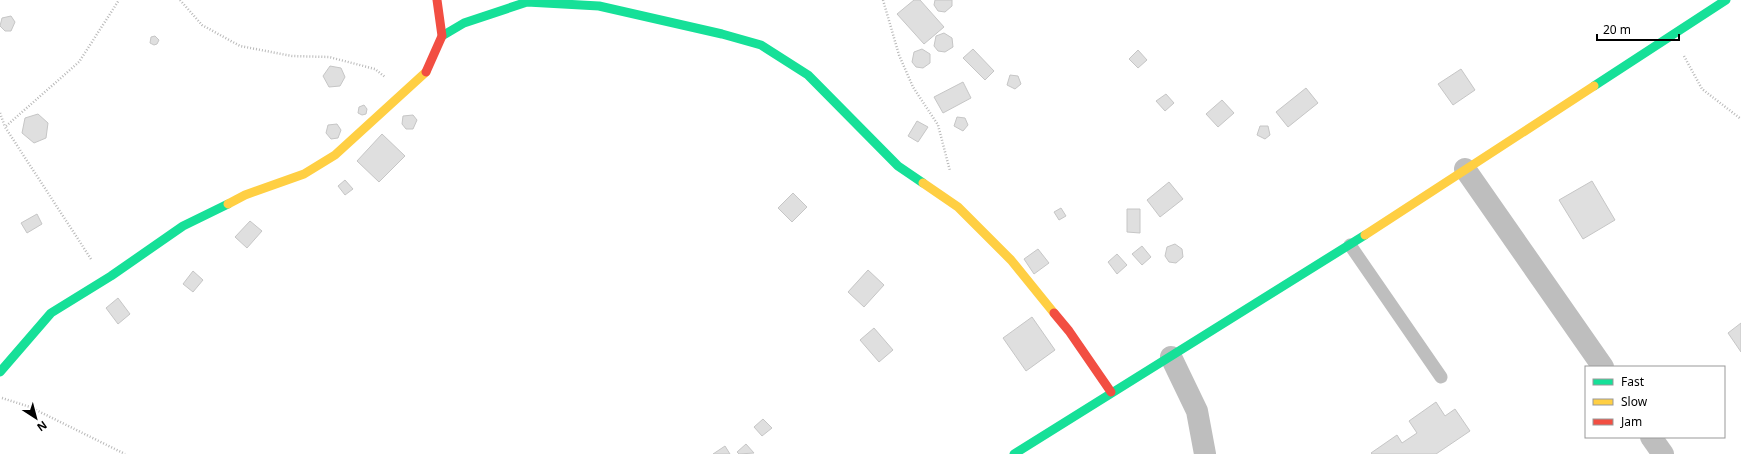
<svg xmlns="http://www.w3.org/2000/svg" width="1741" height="454" font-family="'Noto Sans',sans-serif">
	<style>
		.building { fill: #dfdfdf; stroke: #c6c6c6 }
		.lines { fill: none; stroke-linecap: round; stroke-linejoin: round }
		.path { stroke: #b9b9b9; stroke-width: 2.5; stroke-dasharray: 1 2; stroke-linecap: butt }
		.lane { stroke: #bebebe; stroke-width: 13 }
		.street { stroke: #bebebe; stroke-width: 22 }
		.fast { stroke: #16e098; stroke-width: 9 }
		.slow { stroke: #ffcf43; stroke-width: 9 }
		.jam { stroke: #f24e42; stroke-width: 9 }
	</style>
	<rect width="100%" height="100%" fill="#fff"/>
	<g class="building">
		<path d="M 914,0 L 920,0 L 944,27 L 924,44 L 897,14 Z"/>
		<path d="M 935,0 L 952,0 L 952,6 L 945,12 L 938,11 L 934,5 Z"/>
		<path d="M 11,16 L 15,22 L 11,31 L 5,31 L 0,26 L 2,18 Z"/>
		<path d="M 944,33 L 952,38 L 953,47 L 945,52 L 938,51 L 934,46 L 936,36 Z"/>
		<path d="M 155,36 L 159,40 L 157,44 L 154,45 L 150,43 L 151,37 Z"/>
		<path d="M 922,49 L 930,54 L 930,63 L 923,68 L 916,67 L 912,62 L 914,52 Z"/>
		<path d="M 973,49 L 994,71 L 985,80 L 963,58 Z"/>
		<path d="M 1138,50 L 1147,60 L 1138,68 L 1129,59 Z"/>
		<path d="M 330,66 L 341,68 L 345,77 L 340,86 L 329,87 L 323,76 Z"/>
		<path d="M 1461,69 L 1475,90 L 1453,105 L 1438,84 Z"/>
		<path d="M 1010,75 L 1018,76 L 1021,84 L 1015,89 L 1007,85 Z"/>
		<path d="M 963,82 L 971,98 L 943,113 L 934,97 Z"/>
		<path d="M 1306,88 L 1318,103 L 1288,127 L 1276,112 Z"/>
		<path d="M 1166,94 L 1174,103 L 1165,111 L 1156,101 Z"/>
		<path d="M 1222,100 L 1234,113 L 1218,127 L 1206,114 Z"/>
		<path d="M 364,105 L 367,109 L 366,114 L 362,115 L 358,113 L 359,107 Z"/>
		<path d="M 38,114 L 48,123 L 46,138 L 34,143 L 22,133 L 25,118 Z"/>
		<path d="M 413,115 L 417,120 L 413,129 L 406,129 L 402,124 L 403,116 Z"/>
		<path d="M 957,117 L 965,118 L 968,125 L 963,131 L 954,126 Z"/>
		<path d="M 917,121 L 928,127 L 918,142 L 908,136 Z"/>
		<path d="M 337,124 L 341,130 L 338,138 L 331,139 L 326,133 L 328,125 Z"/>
		<path d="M 1260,126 L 1268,126 L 1270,135 L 1265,139 L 1257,135 Z"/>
		<path d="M 382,134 L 405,156 L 379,182 L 357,161 Z"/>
		<path d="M 345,180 L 353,189 L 345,195 L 338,186 Z"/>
		<path d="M 1592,181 L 1615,220 L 1583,239 L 1559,200 Z"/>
		<path d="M 1169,182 L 1183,199 L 1160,217 L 1147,200 Z"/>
		<path d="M 793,193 L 807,207 L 792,222 L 778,208 Z"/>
		<path d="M 1061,208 L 1066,216 L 1059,220 L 1054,212 Z"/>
		<path d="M 1127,209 L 1140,209 L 1140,233 L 1127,232 Z"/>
		<path d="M 37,214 L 42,224 L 27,233 L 21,223 Z"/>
		<path d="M 250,221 L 262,231 L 247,248 L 235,237 Z"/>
		<path d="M 1175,244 L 1182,249 L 1183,257 L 1176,263 L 1169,262 L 1165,256 L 1167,247 Z"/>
		<path d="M 1142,246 L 1151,257 L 1142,265 L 1132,254 Z"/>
		<path d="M 1038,249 L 1049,263 L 1034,274 L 1024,259 Z"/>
		<path d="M 1117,254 L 1127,265 L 1117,274 L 1108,262 Z"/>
		<path d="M 868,270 L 884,285 L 864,307 L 848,292 Z"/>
		<path d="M 193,271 L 203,280 L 193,292 L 183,284 Z"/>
		<path d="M 118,298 L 130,314 L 118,324 L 106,308 Z"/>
		<path d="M 1032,317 L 1055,350 L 1026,371 L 1003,338 Z"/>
		<path d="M 1741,323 L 1741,352 L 1728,333 Z"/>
		<path d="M 874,328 L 893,350 L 879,362 L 860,340 Z"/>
		<path d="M 1436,402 L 1445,416 L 1455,409 L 1470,431 L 1436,454 L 1372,454 L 1371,453 L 1397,435 L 1402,443 L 1417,433 L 1409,421 Z"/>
		<path d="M 763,419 L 772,428 L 762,436 L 754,427 Z"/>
		<path d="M 746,444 L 754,453 L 739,454 L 737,452 Z"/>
		<path d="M 725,446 L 730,454 L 713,454 Z"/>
	</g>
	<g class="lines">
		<g class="path">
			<path d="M 180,0 L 202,25 L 240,46 L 292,56 L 329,57 L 375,69 L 385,77"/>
			<path d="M 883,0 L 899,55 L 913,87 L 938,125 L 950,171"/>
			<path d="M 1684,56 L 1702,89 L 1741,119"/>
			<path d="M 0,113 L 5,127"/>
			<path d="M 91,259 L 5,127 L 79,62 L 119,0"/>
			<path d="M 2,398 L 30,407 L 125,454"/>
		</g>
		<path class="lane" d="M 1350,245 L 1441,377"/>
		<g class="street">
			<path d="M 1465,169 L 1603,367"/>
			<path d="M 1171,357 L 1197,411 L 1205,454"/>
			<path d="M 1651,437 L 1663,454"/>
		</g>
		<g class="fast">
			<path d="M 442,36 L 464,23 L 527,2 L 599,6 L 722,34 L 761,45 L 808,75 L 898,166 L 923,183"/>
			<path d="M 1594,86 L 1726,0"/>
			<path d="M 0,372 L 51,313 L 111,276 L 183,226 L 228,204"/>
			<path d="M 1014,454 L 1365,235"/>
		</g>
		<g class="slow">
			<path d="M 923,183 L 958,207 L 1011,260 L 1054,313"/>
			<path d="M 228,204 L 245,195 L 304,174 L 335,155 L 426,72"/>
			<path d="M 1365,235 L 1594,86"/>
		</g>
		<g class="jam">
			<path d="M 426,72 L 442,36 L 437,0"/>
			<path d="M 1054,313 L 1069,331 L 1111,392"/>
		</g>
	</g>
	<rect x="1585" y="366" width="140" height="72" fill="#ffffff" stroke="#999999"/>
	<rect x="1593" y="379" width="20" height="6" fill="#16e098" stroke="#999999"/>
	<text x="1621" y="386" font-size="12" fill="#000000">Fast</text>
	<rect x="1593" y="399" width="20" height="6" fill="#ffcf43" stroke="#999999"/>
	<text x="1621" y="406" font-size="12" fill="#000000">Slow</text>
	<rect x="1593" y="419" width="20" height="6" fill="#f24e42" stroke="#999999"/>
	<text x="1621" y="426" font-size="12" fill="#000000">Jam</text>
	<g transform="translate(36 418) rotate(144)" stroke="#ffffff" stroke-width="3" paint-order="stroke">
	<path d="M0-3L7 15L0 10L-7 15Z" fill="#000000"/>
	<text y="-6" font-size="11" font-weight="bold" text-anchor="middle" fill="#000000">N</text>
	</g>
	<path d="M1597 34v6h82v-6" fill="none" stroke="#000000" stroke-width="2"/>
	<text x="1603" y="34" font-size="12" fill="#000000" stroke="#ffffff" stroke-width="3" paint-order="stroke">20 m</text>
</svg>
